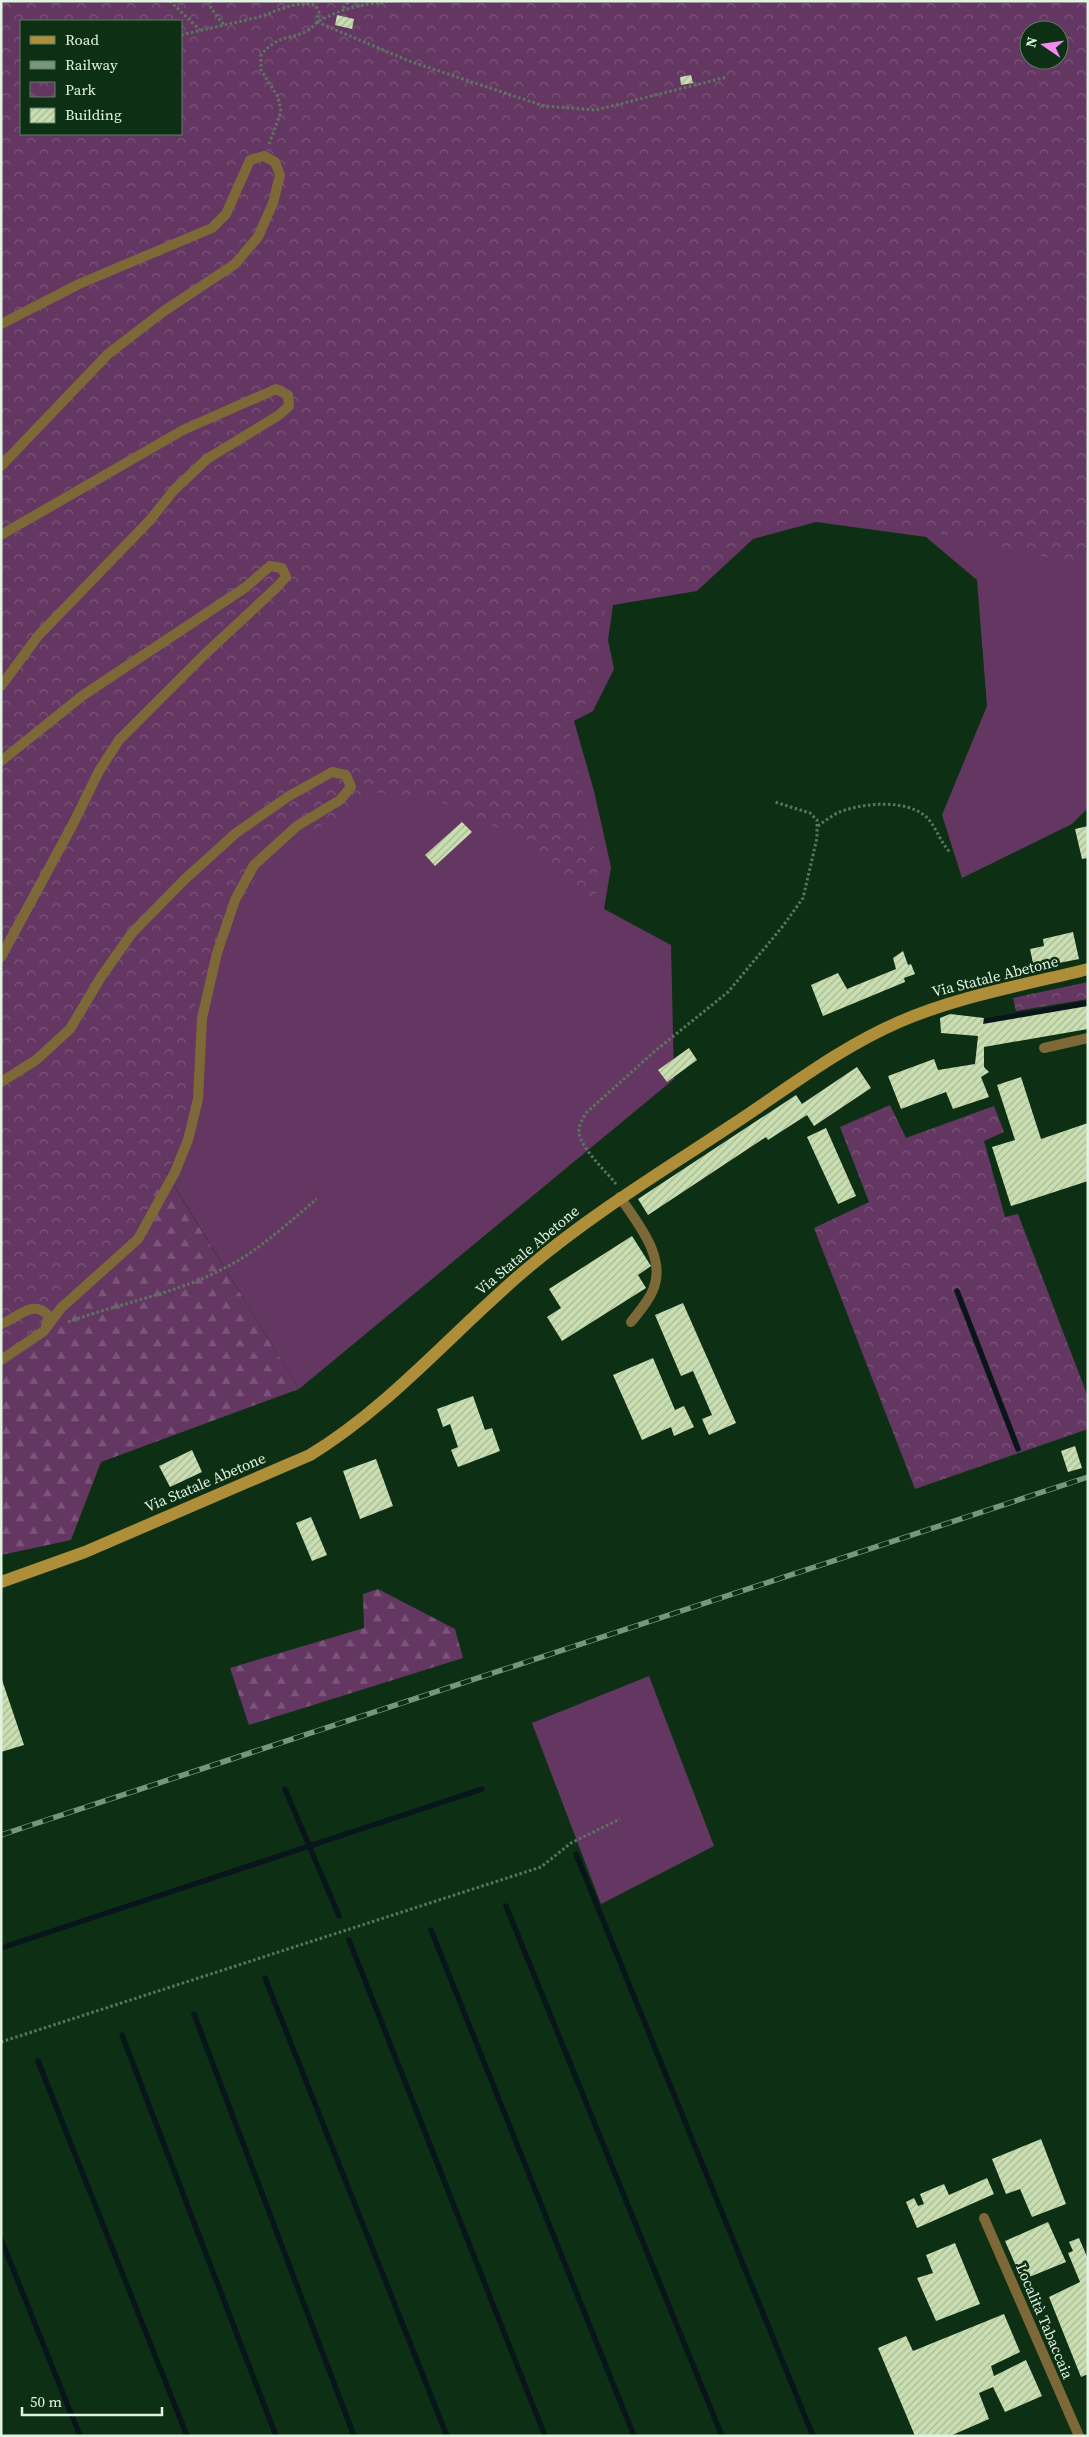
<svg xmlns="http://www.w3.org/2000/svg" width="1089" height="2437" font-family="'Source Serif 4',serif">
	<style>
		.grass { fill: #643763; fill-rule: evenodd }
		.forest { fill: url(#forest-firs) }
		.park { fill: url(#park-crowns); fill-rule: evenodd }
		.lines { fill: none; stroke-linecap: round; stroke-linejoin: round }
		.stream { stroke: #081619; stroke-width: 5.5 }
		.building { fill: url(#building-hatch) }
		.path { stroke: #5a775e; stroke-width: 3; stroke-dasharray: 2.5 2.5; stroke-linecap: butt }
		.service { stroke: #7d6938; stroke-width: 10 }
		.secondary { stroke: #ae8e39; stroke-width: 12 }
		.rail-casing { stroke: #7a957e; stroke-width: 5.5 }
		.rail { stroke: #0d3014; stroke-width: 4; stroke-dasharray: 11; stroke-linecap: butt }
		.labels { text-anchor: middle; dominant-baseline: central; stroke-width: 5; stroke-linejoin: round; paint-order: stroke }
		.street-label { font-size: 15px; fill: #e1f4e2; stroke: #0d3014 }
	</style>
	<defs>
		<pattern id="forest-firs" width="22" height="20" patternUnits="userSpaceOnUse" patternTransform="scale(1.25)"><rect width="22" height="20" fill="#643763"/><path d="M5 1l3.5 6h-7zM16 11l3.5 6h-7z" fill="#7a5579"/></pattern>
		<pattern id="park-crowns" width="20" height="18" patternUnits="userSpaceOnUse" patternTransform="scale(1.25)"><rect width="20" height="18" fill="#643763"/><path d="M2 6a3 3 0 1 1 6 0M12 15a3 3 0 1 1 6 0" fill="none" stroke="#7a5579"/></pattern>
		<pattern id="building-hatch" width="6" height="6" patternUnits="userSpaceOnUse" patternTransform="scale(1.25)"><rect width="6" height="6" fill="#c9deb1"/><path d="M-1 1l2-2M0 6l6-6M5 7l2-2" fill="none" stroke="#a8b996"/></pattern>
	</defs>
	<rect width="100%" height="100%" fill="#0d3014"/>
	<g class="grass">
		<path d="M 1,1 L 1088,1 L 1088,808 L 1072,824 L 962,878 L 942,815 L 987,706 L 977,580 L 926,537 L 816,522 L 753,539 L 697,591 L 613,605 L 608,640 L 614,669 L 593,711 L 574,721 L 594,791 L 611,867 L 604,909 L 671,945 L 674,1079 L 299,1389 L 104,1071 L 225,145 L 181,21 L 21,21 ZM 1029,30 L 1059,30 L 1059,60 L 1029,60 Z"/>
		<path d="M 649,1676 L 714,1846 L 601,1904 L 532,1723 Z"/>
	</g>
	<g class="forest">
		<path d="M 1,830 L 104,1072 L 299,1389 L 101,1462 L 71,1540 L 1,1555 Z"/>
		<path d="M 378,1589 L 455,1629 L 463,1658 L 249,1725 L 230,1668 L 364,1628 L 363,1594 Z"/>
	</g>
	<g class="park">
		<path d="M 1,1 L 1088,1 L 1088,566 L 924,530 L 868,524 L 858,518 L 813,515 L 751,534 L 698,582 L 657,593 L 608,600 L 598,639 L 602,670 L 584,705 L 566,716 L 598,868 L 594,905 L 500,829 L 433,798 L 368,792 L 334,819 L 284,848 L 249,888 L 222,943 L 214,971 L 191,1012 L 186,1108 L 171,1163 L 141,1215 L 108,1257 L 76,1288 L 51,1303 L 42,1321 L 26,1340 L 1,1355 ZM 21,21 L 181,21 L 181,134 L 21,134 ZM 1029,30 L 1059,30 L 1059,60 L 1029,60 Z"/>
		<path d="M 1088,982 L 1088,999 L 1016,1011 L 1013,998 Z"/>
		<path d="M 890,1105 L 906,1138 L 994,1106 L 1004,1132 L 984,1141 L 1005,1217 L 1018,1214 L 1088,1397 L 1088,1429 L 915,1489 L 814,1228 L 869,1202 L 840,1127 Z"/>
	</g>
	<g class="lines">
		<g class="stream">
			<path d="M 986,1021 L 1088,1003"/>
			<path d="M 957,1291 L 1018,1449"/>
			<path d="M 285,1789 L 339,1916"/>
			<path d="M 576,1854 L 813,2436"/>
			<path d="M 506,1906 L 722,2436"/>
			<path d="M 431,1930 L 634,2436"/>
			<path d="M 349,1940 L 545,2436"/>
			<path d="M 1,1948 L 482,1789"/>
			<path d="M 265,1978 L 447,2436"/>
			<path d="M 194,2014 L 354,2436"/>
			<path d="M 122,2035 L 276,2436"/>
			<path d="M 38,2061 L 187,2436"/>
			<path d="M 1,2239 L 80,2436"/>
		</g>
	</g>
	<g class="building">
		<path d="M 337,15 L 354,19 L 352,29 L 335,25 Z"/>
		<path d="M 691,75 L 693,83 L 681,85 L 680,77 Z"/>
		<path d="M 462,822 L 472,832 L 435,866 L 425,855 Z"/>
		<path d="M 1088,826 L 1088,858 L 1082,859 L 1075,829 Z"/>
		<path d="M 1073,932 L 1079,959 L 1034,968 L 1030,949 L 1044,946 L 1043,939 Z"/>
		<path d="M 903,951 L 908,965 L 911,964 L 915,974 L 904,978 L 905,982 L 823,1016 L 811,985 L 838,973 L 847,989 L 896,969 L 893,958 Z"/>
		<path d="M 1088,1006 L 1088,1029 L 984,1047 L 984,1067 L 989,1072 L 981,1077 L 989,1097 L 953,1109 L 946,1092 L 901,1109 L 888,1076 L 934,1059 L 938,1070 L 975,1064 L 978,1036 L 941,1033 L 940,1018 L 950,1014 L 984,1018 L 983,1024 Z"/>
		<path d="M 689,1048 L 697,1060 L 667,1082 L 658,1070 Z"/>
		<path d="M 857,1067 L 871,1088 L 814,1126 L 807,1115 L 768,1140 L 766,1137 L 648,1215 L 638,1199 L 796,1095 L 802,1104 Z"/>
		<path d="M 1021,1077 L 1041,1139 L 1088,1123 L 1088,1181 L 1011,1206 L 992,1147 L 1015,1140 L 997,1085 Z"/>
		<path d="M 826,1128 L 856,1196 L 838,1204 L 807,1137 Z"/>
		<path d="M 632,1236 L 651,1266 L 638,1275 L 646,1288 L 562,1341 L 547,1317 L 561,1308 L 549,1289 Z"/>
		<path d="M 683,1303 L 736,1423 L 709,1435 L 702,1419 L 712,1415 L 693,1371 L 681,1376 L 655,1315 Z"/>
		<path d="M 653,1358 L 675,1410 L 684,1406 L 694,1427 L 674,1436 L 671,1427 L 642,1440 L 613,1375 Z"/>
		<path d="M 473,1396 L 485,1430 L 492,1428 L 500,1451 L 458,1467 L 451,1450 L 458,1447 L 450,1424 L 443,1427 L 437,1409 Z"/>
		<path d="M 1075,1446 L 1082,1468 L 1068,1472 L 1061,1451 Z"/>
		<path d="M 192,1450 L 202,1472 L 170,1487 L 159,1466 Z"/>
		<path d="M 376,1459 L 393,1506 L 360,1519 L 343,1471 Z"/>
		<path d="M 311,1517 L 327,1555 L 312,1561 L 296,1523 Z"/>
		<path d="M 1,1677 L 24,1745 L 1,1752 Z"/>
		<path d="M 1041,2139 L 1066,2204 L 1032,2217 L 1020,2189 L 1006,2194 L 992,2159 Z"/>
		<path d="M 987,2178 L 994,2194 L 917,2228 L 906,2202 L 914,2198 L 918,2206 L 924,2204 L 920,2194 L 944,2184 L 949,2195 Z"/>
		<path d="M 1048,2222 L 1066,2262 L 1022,2280 L 1005,2241 Z"/>
		<path d="M 1079,2238 L 1088,2259 L 1088,2374 L 1081,2377 L 1049,2297 L 1080,2282 L 1068,2253 L 1073,2251 L 1069,2242 Z"/>
		<path d="M 955,2243 L 980,2304 L 936,2321 L 917,2278 L 933,2273 L 926,2255 Z"/>
		<path d="M 1004,2314 L 1020,2352 L 991,2366 L 994,2376 L 1026,2360 L 1042,2396 L 1005,2412 L 993,2387 L 979,2393 L 989,2419 L 950,2436 L 915,2436 L 878,2348 L 906,2336 L 913,2351 Z"/>
	</g>
	<g class="lines">
		<g class="path">
			<path d="M 170,1 L 200,30"/>
			<path d="M 210,1 L 211,8 L 224,25"/>
			<path d="M 343,8 L 349,1"/>
			<path d="M 317,22 L 409,61 L 544,106 L 596,110 L 727,77"/>
			<path d="M 181,35 C 206,29 230,24 255,18 C 275,13 293,0 315,5 L 319,12 L 317,22"/>
			<path d="M 269,144 L 281,112 L 278,97 L 261,70 L 261,55 C 279,34 286,41 307,31 C 312,28 315,24 319,21 C 344,7 368,3 396,1"/>
			<path d="M 818,826 C 826,820 835,813 845,810 C 868,803 904,800 924,815 C 936,824 939,842 951,853"/>
			<path d="M 616,1184 C 606,1171 579,1147 579,1131 C 579,1124 583,1118 587,1112 L 655,1051 L 728,992 L 783,926 L 803,898 L 817,838 L 817,820 L 810,813 L 775,802"/>
			<path d="M 68,1322 C 123,1302 181,1293 232,1264 C 263,1247 290,1221 317,1199"/>
			<path d="M 1,2042 L 541,1867 L 571,1843 L 620,1819"/>
		</g>
		<g class="service">
			<path d="M 1,324 L 79,284 L 212,228 L 226,214 L 250,160 L 264,156 L 275,162 L 280,175 L 273,203 L 258,237 L 235,264 L 164,311 L 108,354 L 1,466"/>
			<path d="M 1,535 L 183,430 L 276,389 L 288,395 L 289,406 L 279,415 L 207,459 L 174,490 L 150,520 L 38,636 L 1,686"/>
			<path d="M 1,761 L 82,696 L 246,587 L 270,566 L 282,568 L 286,577 L 276,588 L 205,654 L 119,740 L 99,771 L 73,824 L 1,957"/>
			<path d="M 1044,1048 L 1088,1038"/>
			<path d="M 1,1082 L 36,1060 L 70,1029 L 101,977 L 132,933 L 184,880 L 236,833 L 289,796 L 332,772 L 346,775 L 351,787 L 340,800 L 297,826 L 254,865 L 235,900 L 217,953 L 202,1018 L 198,1099 L 188,1140 L 175,1172 L 138,1239 L 61,1308 L 44,1331 L 1,1360"/>
			<path d="M 620,1197 C 637,1223 667,1257 653,1290 C 648,1302 639,1312 631,1322"/>
			<path d="M 1,1324 C 19,1318 32,1298 49,1316 L 46,1325"/>
			<path d="M 984,2218 L 1079,2436"/>
		</g>
		<path class="secondary" d="M 1,1582 L 85,1552 L 310,1455 C 391,1406 456,1328 529,1267 C 593,1213 663,1171 732,1125 C 787,1089 839,1048 899,1022 C 959,996 1024,985 1088,969"/>
		<g class="rail-casing">
			<path id="rail" d="M 1,1835 L 1088,1477"/>
		</g>
		<use href="#rail" class="rail"/>
	</g>
	<g class="labels">
		<g class="street-label">
			<text transform="translate(995 976) rotate(-14)">Via Statale Abetone</text>
			<text transform="translate(527 1250) rotate(-40)">Via Statale Abetone</text>
			<text transform="translate(205 1482) rotate(-23)">Via Statale Abetone</text>
			<text transform="translate(1045 2321) rotate(67)">Località Tabaccaia</text>
		</g>
	</g>
	<rect width="1089" height="2437" fill="none" stroke="#e1f4e2" stroke-width="5"/>
	<rect x="20" y="20" width="162" height="115" fill="#0d3014" stroke="#627e66"/>
	<rect x="30" y="36" width="25" height="8" fill="#ae8e39" stroke="#627e66"/>
	<text x="65" y="45" font-size="15" fill="#e1f4e2">Road</text>
	<rect x="30" y="61" width="25" height="8" fill="#7a957e" stroke="#627e66"/>
	<text x="65" y="70" font-size="15" fill="#e1f4e2">Railway</text>
	<rect x="30" y="82" width="25" height="15" fill="url(#park-crowns)" stroke="#627e66"/>
	<text x="65" y="95" font-size="15" fill="#e1f4e2">Park</text>
	<rect x="30" y="108" width="25" height="15" fill="url(#building-hatch)" stroke="#627e66"/>
	<text x="65" y="120" font-size="15" fill="#e1f4e2">Building</text>
	<g transform="translate(1044 45) rotate(283)"><circle r="24" fill="#0d3014" stroke="#627e66"/>
	<path d="M0-4L9 19L0 12L-9 19Z" fill="#f38af1"/>
	<text y="-8" font-size="14" font-weight="bold" text-anchor="middle" fill="#e1f4e2">N</text>
	</g>
	<path d="M22 2407v8h140v-8" fill="none" stroke="#e1f4e2" stroke-width="2.5"/>
	<text x="30" y="2407" font-size="15" fill="#e1f4e2" stroke="#0d3014" stroke-width="4" paint-order="stroke">50 m</text>
</svg>
